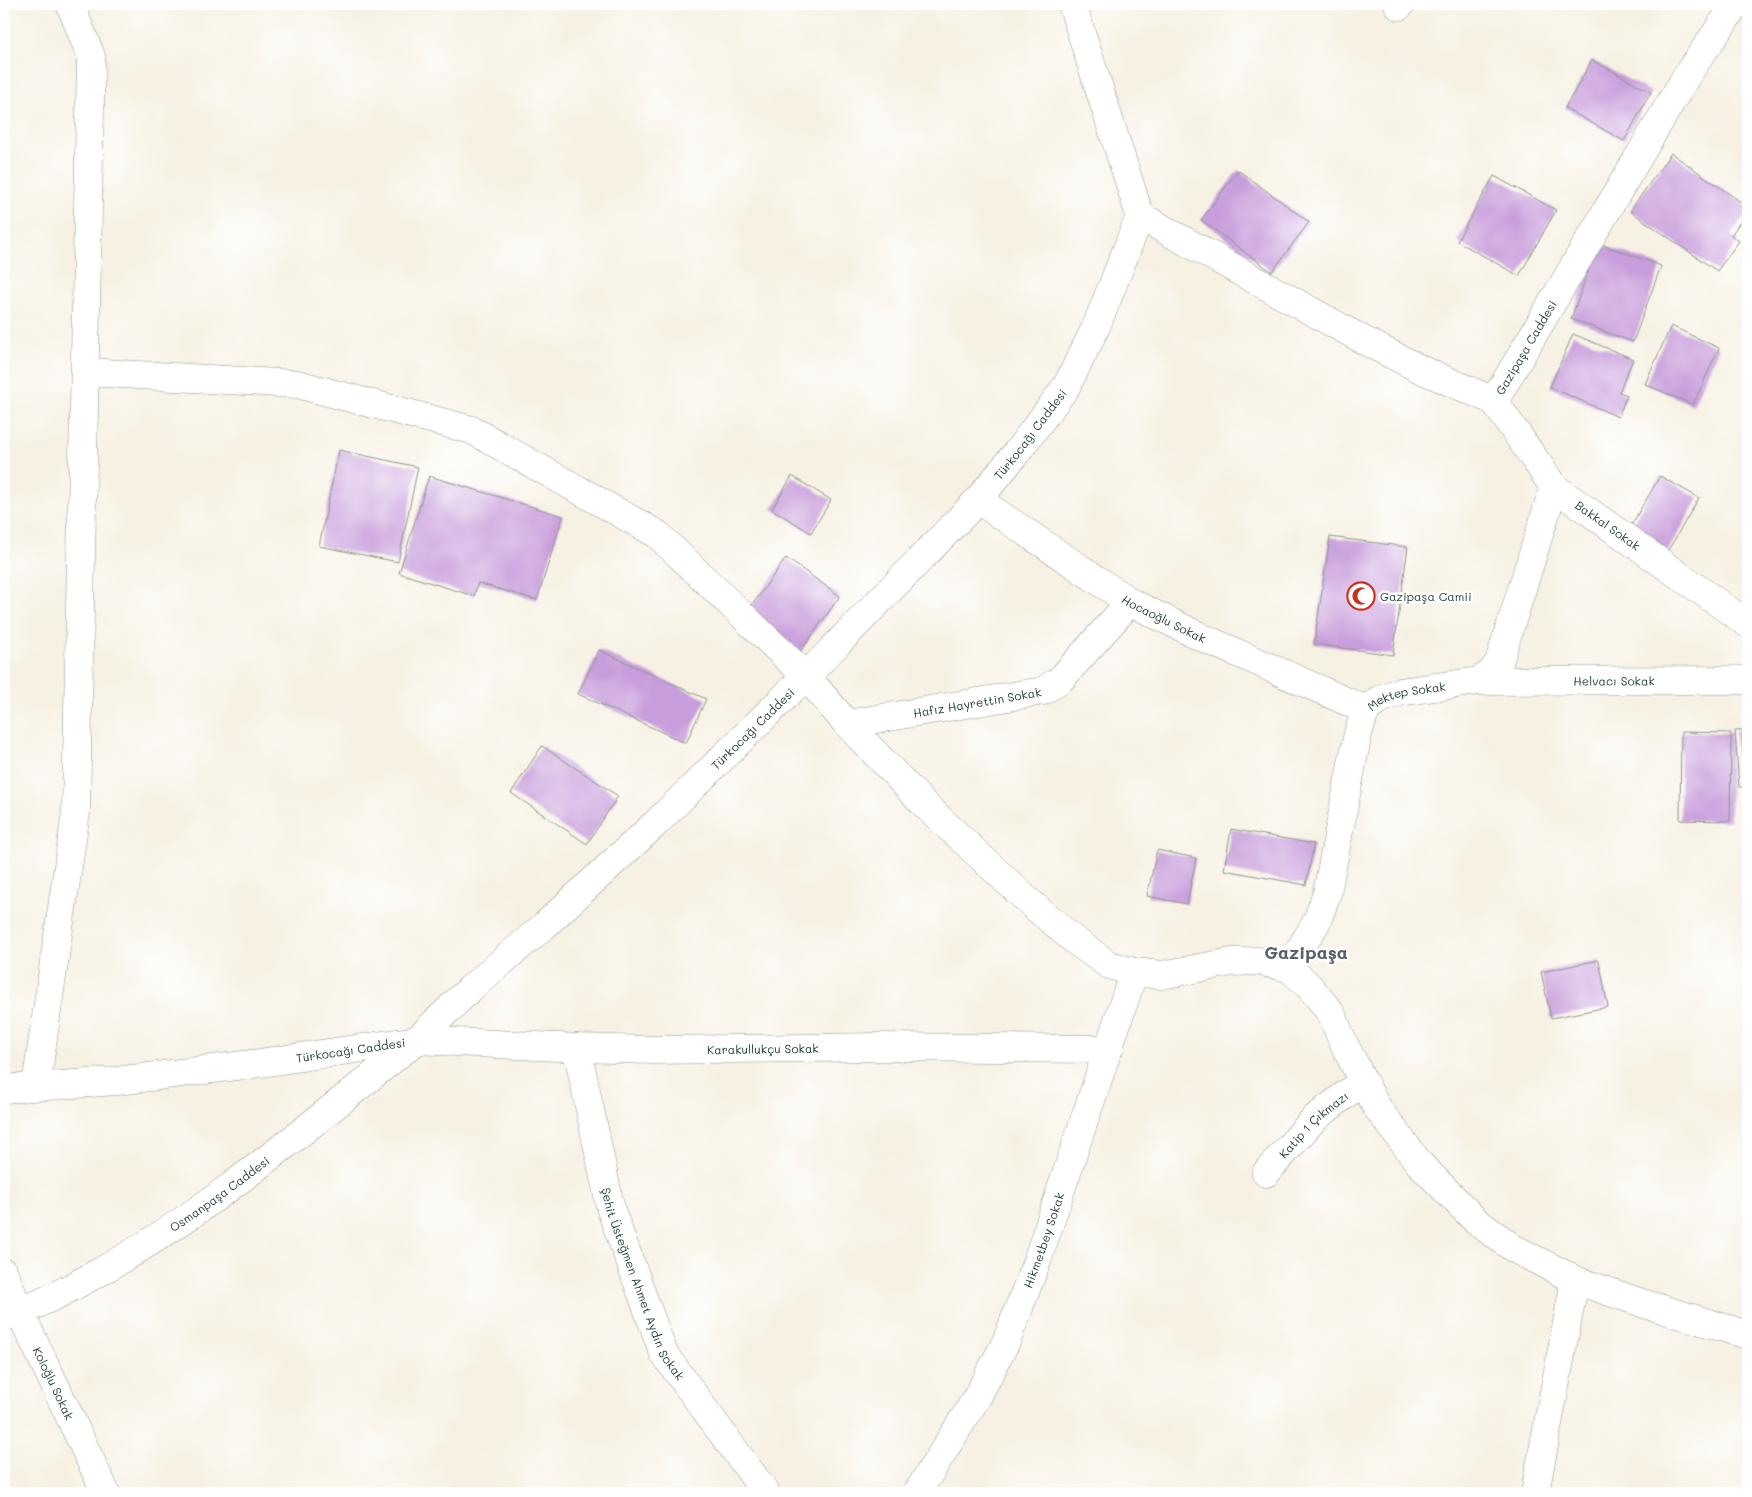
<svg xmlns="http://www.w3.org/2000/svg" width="1752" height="1497" font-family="Mali,sans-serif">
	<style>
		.building { fill: #c89ddb }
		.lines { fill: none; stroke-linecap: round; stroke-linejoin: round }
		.minor-casing { stroke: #8b978c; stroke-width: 29 }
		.tertiary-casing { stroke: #8b978c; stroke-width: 29 }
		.minor { stroke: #fff; stroke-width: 28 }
		.tertiary { stroke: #fff; stroke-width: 28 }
		.labels { text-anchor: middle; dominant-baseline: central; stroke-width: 5; stroke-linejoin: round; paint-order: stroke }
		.street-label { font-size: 12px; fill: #1f3d34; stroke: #fff }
		.poi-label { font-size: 12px; fill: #1f3d34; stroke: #fff; text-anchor: start }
		.district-label { font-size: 18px; font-weight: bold; fill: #5a5f6e; stroke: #fff }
	</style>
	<rect width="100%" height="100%" fill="#fff"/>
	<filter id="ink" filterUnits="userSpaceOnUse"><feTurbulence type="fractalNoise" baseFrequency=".02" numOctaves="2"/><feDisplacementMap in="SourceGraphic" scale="10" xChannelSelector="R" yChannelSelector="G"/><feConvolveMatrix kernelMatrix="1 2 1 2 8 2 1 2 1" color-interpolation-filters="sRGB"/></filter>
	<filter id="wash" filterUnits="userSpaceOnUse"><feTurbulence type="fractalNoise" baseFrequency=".0096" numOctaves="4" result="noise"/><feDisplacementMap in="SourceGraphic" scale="20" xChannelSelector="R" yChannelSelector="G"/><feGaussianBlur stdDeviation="1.12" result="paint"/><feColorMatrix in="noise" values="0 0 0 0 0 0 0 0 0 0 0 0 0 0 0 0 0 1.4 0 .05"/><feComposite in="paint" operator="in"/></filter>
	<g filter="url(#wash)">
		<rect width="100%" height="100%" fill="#f7f1e3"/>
		<g id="blocks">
			<g class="building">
				<path d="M 1592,60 L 1651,92 L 1624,141 L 1565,108 Z"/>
				<path d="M 1671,153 L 1748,207 L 1748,211 L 1731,235 L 1739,241 L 1717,271 L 1630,211 Z"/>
				<path d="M 1238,170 L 1309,222 L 1272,272 L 1201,220 Z"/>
				<path d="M 1494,176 L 1556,210 L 1519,276 L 1457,241 Z"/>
				<path d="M 1598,243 L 1661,266 L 1633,342 L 1571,319 Z"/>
				<path d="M 1671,326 L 1719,348 L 1693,405 L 1645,384 Z"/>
				<path d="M 1573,334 L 1633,359 L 1619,392 L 1627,395 L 1618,417 L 1550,387 Z"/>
				<path d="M 339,450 L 418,467 L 398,562 L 319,546 Z"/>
				<path d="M 429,476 L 563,516 L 537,600 L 478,583 L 474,596 L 399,573 Z"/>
				<path d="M 792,476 L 831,500 L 811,533 L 772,509 Z"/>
				<path d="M 1660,476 L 1699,498 L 1667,552 L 1629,529 Z"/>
				<path d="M 1330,537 L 1408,547 L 1393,655 L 1314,644 Z"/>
				<path d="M 786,558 L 840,596 L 801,651 L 747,612 Z"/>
				<path d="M 599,650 L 706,699 L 686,743 L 578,694 Z"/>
				<path d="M 1748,730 L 1748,787 L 1739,787 L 1735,731 Z"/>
				<path d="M 1681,732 L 1731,733 L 1730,821 L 1680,820 Z"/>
				<path d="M 542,746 L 618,796 L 587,844 L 511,793 Z"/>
				<path d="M 1231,829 L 1314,844 L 1306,885 L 1224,870 Z"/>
				<path d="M 1157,850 L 1196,858 L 1187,904 L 1147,896 Z"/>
				<path d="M 1599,960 L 1608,1007 L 1551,1018 L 1541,972 Z"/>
			</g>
		</g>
	</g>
	<g filter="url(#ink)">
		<use href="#blocks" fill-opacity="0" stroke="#8b978c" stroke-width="1"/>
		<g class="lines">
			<g class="minor-casing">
				<g id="minor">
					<path d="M 1398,4 L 1399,6 L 1401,4"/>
					<path d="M 85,372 L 297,384 L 472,430 L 657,534 L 806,676 L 847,724 L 925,805 L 1027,900 L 1074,940 L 1109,965 L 1134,972 L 1162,975 L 1232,962 L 1258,961 L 1289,968 L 1310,987 L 1331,1013 L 1344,1044 L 1376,1106 L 1419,1163 L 1477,1222 L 1513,1248 L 1575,1280 L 1642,1303 L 1748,1335"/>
					<path id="s1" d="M 1494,401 L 1554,487 L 1748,624"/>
					<path id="s2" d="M 978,500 L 1130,602 L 1199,636 L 1366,710"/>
					<path id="s3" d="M 1479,681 L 1748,680"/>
					<path id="s4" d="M 847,724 L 1043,691 L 1061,679 L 1130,602"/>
					<path id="s5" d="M 1289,968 L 1317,921 L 1327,893 L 1358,733 L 1366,710 L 1380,699 L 1399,692 L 1479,681 L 1492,672 L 1499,662 L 1554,487"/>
					<path id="s6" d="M 417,1040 L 577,1048 L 653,1050 L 878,1047 L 1109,1049"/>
					<path id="s7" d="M 577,1048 L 611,1210 L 664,1354 L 766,1493"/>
					<path d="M 36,1086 L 76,812 L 91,56 L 70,4"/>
					<path id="s8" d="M 1266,1173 L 1314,1119 L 1363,1081"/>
					<path id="s9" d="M 4,1273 L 20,1312 L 106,1493"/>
					<path id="s10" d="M 917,1493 L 976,1399 L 1006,1342 L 1038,1258 L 1134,972"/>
					<path d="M 1535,1493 L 1575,1280"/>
				</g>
			</g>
			<g class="tertiary-casing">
				<g id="tertiary">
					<path id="s11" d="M 1140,216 L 1365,341 L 1418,368 L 1494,401 L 1687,75 L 1736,4"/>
					<path id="s12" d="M 4,1089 L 117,1081 L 260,1063 L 417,1040 L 470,989 L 545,925 L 654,825 L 806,676 L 978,500 L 1017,452 L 1066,387 L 1096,327 L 1140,216 L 1072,4"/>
					<path id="s13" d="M 4,1317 C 36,1307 67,1290 96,1274 C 212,1210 313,1122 416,1041"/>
				</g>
			</g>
			<use href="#minor" class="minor"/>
			<use href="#tertiary" class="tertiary"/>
		</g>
	</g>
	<defs>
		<g id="mosque-ring" transform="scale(1.4375)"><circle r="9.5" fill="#fff" stroke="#c8321e" stroke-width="1.5"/><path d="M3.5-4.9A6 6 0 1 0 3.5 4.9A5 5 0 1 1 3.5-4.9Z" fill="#c8321e"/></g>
	</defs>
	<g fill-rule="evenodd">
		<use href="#mosque-ring" x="1361" y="596"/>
	</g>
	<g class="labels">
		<g class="street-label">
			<text stroke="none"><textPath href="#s11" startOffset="462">Gazipaşa Caddesi</textPath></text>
			<text stroke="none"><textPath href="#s12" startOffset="1279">Türkocağı Caddesi</textPath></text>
			<text stroke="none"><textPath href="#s1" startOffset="171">Bakkal Sokak</textPath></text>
			<text stroke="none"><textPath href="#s2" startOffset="221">Hocaoğlu Sokak</textPath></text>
			<text stroke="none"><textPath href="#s3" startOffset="135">Helvacı Sokak</textPath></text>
			<text stroke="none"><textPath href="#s5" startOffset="316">Mektep Sokak</textPath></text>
			<text stroke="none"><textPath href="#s4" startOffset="132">Hafız Hayrettin Sokak</textPath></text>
			<text stroke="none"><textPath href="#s12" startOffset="874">Türkocağı Caddesi</textPath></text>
			<text stroke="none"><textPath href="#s6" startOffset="346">Karakullukçu Sokak</textPath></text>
			<text stroke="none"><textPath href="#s12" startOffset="349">Türkocağı Caddesi</textPath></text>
			<text stroke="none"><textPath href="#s8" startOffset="68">Katip 1 Çıkmazı</textPath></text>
			<text stroke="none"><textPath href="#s13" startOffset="249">Osmanpaşa Caddesi</textPath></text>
			<text stroke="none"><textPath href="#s10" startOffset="284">Hikmetbey Sokak</textPath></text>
			<text stroke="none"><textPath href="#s7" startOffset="246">Şehit Üsteğmen Ahmet Aydın Sokak</textPath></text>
			<text stroke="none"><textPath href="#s9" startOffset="121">Koloğlu Sokak</textPath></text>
		</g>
		<g class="poi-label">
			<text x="1380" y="596">Gazipaşa Camii</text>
		</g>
		<g class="district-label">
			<text x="1306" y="952">Gazipaşa</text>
		</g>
	</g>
	<rect width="1752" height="1497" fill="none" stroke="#fff" stroke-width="20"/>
</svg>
